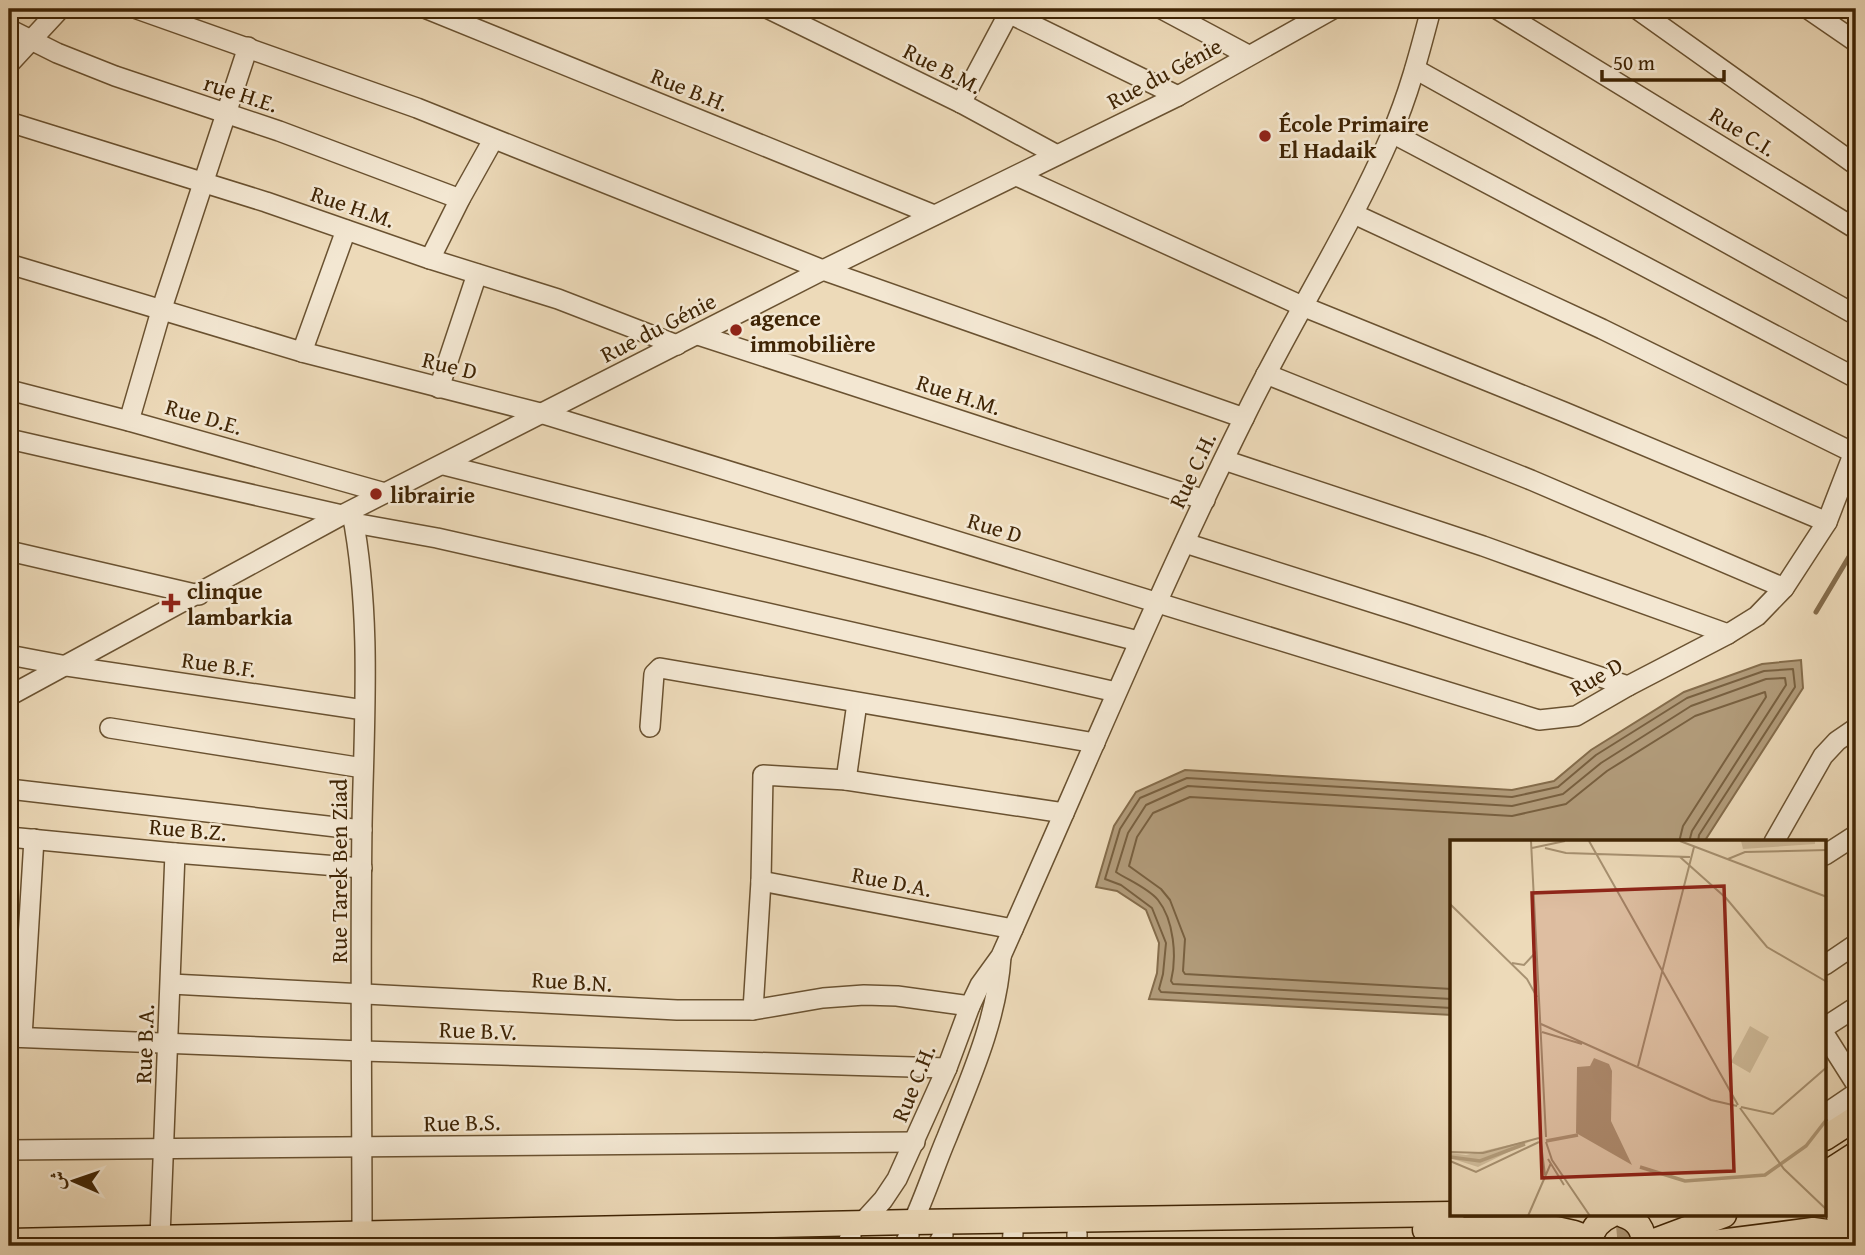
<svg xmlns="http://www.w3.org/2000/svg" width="1865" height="1255" font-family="'Gentium Book Plus',Amiri,serif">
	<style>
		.water { fill: #b29c7b; stroke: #846c4b; stroke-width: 2 }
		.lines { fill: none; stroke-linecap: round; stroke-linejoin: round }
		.shore { stroke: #786040; stroke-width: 2 }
		.stream { stroke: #846c4b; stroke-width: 5 }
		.canal { stroke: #b29c7b; stroke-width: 18 }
		.minor-casing { stroke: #6a5231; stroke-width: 22 }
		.major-casing { stroke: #3f2404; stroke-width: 27 }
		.minor { stroke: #f3e7d2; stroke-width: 19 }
		.major { stroke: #eddab9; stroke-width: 24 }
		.poi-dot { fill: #8f2418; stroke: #f3e7d2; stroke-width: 2.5 }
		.labels { text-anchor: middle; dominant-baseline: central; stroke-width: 5; stroke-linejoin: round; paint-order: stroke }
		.street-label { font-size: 23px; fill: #3f2404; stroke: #f3e7d2 }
		.poi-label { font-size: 23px; font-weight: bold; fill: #3f2404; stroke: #f3e7d2; text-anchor: start }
		.inset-river { fill: none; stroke: #b29c7b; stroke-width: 3.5 }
		.inset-road { fill: none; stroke: #a79171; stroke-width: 2 }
		.view { fill: #8f2418; fill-opacity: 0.15; stroke: #8f2418; stroke-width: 3.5 }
		.inset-edge { fill: none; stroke: #3f2404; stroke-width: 3.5 }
	</style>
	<rect width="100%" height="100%" fill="#eddab9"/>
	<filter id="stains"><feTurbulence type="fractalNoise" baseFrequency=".00286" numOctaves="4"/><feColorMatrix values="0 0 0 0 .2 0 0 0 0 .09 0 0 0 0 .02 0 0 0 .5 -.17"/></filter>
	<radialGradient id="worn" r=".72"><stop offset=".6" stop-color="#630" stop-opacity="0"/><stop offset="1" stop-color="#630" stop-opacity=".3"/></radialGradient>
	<path class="water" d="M 1801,660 L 1803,688 L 1704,842 L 1452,842 L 1452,1015 L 1149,999 L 1157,973 L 1159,943 L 1146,910 L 1117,891 L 1096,887 L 1114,826 L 1136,792 L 1185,770 L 1512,790 L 1554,781 L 1591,750 L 1684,692 L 1762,664 Z"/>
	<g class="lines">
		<g class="shore">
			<path d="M 1452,989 L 1185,974 L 1183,971 L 1185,939 L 1170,900 L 1161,889 L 1129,866 L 1137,837 L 1153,813 L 1190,797 L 1512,816 L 1566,804 L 1607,771 L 1695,716 L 1765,692 L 1766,697 L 1683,826 L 1679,842"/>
			<path d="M 1452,999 L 1173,984 L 1171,981 C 1177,957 1174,920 1158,900 C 1148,888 1128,880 1116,872 L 1128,833 L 1146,805 L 1188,786 L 1512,806 L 1563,794 L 1601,763 L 1691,706 L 1766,679 L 1785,678 L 1786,685 L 1692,831 L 1689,842"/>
			<path d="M 1452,1008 L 1161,992 L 1159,989 L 1163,974 L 1166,943 L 1152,908 L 1121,885 L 1105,879 L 1120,829 L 1140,798 L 1187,778 L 1512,797 L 1558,787 L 1596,755 L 1687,698 L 1764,671 L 1793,669 L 1795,687 L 1699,835 L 1698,842"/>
		</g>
		<path class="stream" d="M 1816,612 L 1856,545"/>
		<path class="canal" d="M 1624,1215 L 1627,1246"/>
		<g class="minor-casing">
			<g id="minor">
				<path d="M 137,9 L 417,108 L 823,270 L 1244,418"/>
				<path d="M 427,9 L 934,215"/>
				<path d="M 769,9 L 961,103 L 1057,155"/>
				<path d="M 1000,9 L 1178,96"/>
				<path d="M 1162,9 L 1248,55"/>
				<path d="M 1497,9 L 1856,229"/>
				<path d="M 1637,9 L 1856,165"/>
				<path d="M 1808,9 L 1856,42"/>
				<path d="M 9,29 L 57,53 L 115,76 L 279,131 L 460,199"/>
				<path d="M 9,64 L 60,9"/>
				<path d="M 1415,69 L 1856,315"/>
				<path d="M 961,103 L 1011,9"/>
				<path d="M 9,122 L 266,202 L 430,259 L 558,299 L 677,345"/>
				<path d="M 1392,133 L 1856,378"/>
				<path d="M 1017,176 L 1302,306 L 1564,412 L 1827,522"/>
				<path d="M 1354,214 L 1602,329 L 1854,453"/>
				<path d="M 430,259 L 460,199 L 493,140"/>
				<path d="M 9,264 L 302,352 L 540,413 L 1539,720 L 1576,716 L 1628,686 L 1728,634 L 1757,616 L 1784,588 L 1827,522 L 1856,447"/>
				<path d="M 698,335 L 1205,500"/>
				<path d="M 302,352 L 346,230"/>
				<path d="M 1266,374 L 1531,480 L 1784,588"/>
				<path d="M 439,388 L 477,274"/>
				<path d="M 9,390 L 129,421 L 385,493"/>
				<path d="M 129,421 L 161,311 L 248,47"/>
				<path d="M 9,439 L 342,515"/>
				<path d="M 1224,460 L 1483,546 L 1728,634"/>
				<path d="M 444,465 L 1138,641"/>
				<path d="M 352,513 C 372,616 364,721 362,825 C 360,961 362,1097 362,1232"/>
				<path d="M 354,523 L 437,538 L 1116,692"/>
				<path d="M 1185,543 L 1409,614 L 1628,686"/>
				<path d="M 9,551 L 199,595"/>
				<path d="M 9,655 L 67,666 L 364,710"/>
				<path d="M 9,696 L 342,515 L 823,270 L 1178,96 L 1333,9"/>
				<path d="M 650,727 L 654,674 L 660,668 L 1095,743"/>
				<path d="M 110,728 L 363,768"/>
				<path d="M 846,780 L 857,703"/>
				<path d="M 9,789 L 362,830"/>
				<path d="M 9,837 L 175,853 L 362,868"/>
				<path d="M 1774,842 L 1823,756 L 1837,741 L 1856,728"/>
				<path d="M 1825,855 L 1856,835"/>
				<path d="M 761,881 L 1013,929"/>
				<path d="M 1825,965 L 1856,944"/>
				<path d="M 171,984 L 677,1010 L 753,1010 L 823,998 L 864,995 L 897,996 L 970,1006"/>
				<path d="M 753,1010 L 761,881 L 763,775 L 846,780 L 1064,813"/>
				<path d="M 1825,1027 L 1856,1007"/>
				<path d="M 1825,1035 L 1856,1084"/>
				<path d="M 9,1037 L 362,1051 L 947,1068"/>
				<path d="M 22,1037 L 34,839"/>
				<path d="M 1825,1114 L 1856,1093"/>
				<path d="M 9,1150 L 915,1142"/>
				<path d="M 913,1222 C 926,1194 935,1165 947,1137 C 970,1079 997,1020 1001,957"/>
				<path d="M 862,1223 L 883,1200 L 897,1179 L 947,1068 L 970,1006 L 980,985 L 1001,956 C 1082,775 1157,593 1245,416 C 1291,321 1349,232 1391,135 C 1409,94 1420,51 1431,9"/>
				<path d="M 160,1237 L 175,853"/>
				<path d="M 846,1246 L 851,1236"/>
				<path d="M 904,1246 L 909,1235"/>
				<path d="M 937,1246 L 943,1235"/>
				<path d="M 1012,1246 L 1013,1233"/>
				<path d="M 1077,1246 L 1077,1233"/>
			</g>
		</g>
		<g class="major-casing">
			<g id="major">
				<path d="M 1825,1138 L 1856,1118"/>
				<path d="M 1835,1168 L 1839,1216"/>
				<path d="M 1825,1174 L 1856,1154"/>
				<path d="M 1623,1215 C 1638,1220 1644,1230 1644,1246"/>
				<path d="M 1425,1230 L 1556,1229 L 1574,1233 L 1590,1239"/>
				<path d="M 9,1241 L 913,1222 L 1452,1214"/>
				<path d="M 1644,1245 L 1724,1215"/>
				<path d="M 676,1246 L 721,1242"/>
				<path d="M 1591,1246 C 1589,1231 1598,1221 1611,1215"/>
				<path d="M 1688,1246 L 1813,1230 L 1856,1236"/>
			</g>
		</g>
		<use href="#minor" class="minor"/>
		<use href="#major" class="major"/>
	</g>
	<g class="poi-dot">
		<circle cx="1265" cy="136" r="7"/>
		<circle cx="736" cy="330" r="7"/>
		<circle cx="376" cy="494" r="7"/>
		<path d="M167.5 592.5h7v7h7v7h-7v7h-7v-7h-7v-7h7z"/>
	</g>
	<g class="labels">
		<g class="street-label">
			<text transform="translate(943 68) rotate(27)">Rue B.M.</text>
			<text transform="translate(1164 73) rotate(-28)">Rue du Génie</text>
			<text transform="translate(690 89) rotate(22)">Rue B.H.</text>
			<text transform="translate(241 93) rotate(18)">rue H.E.</text>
			<text transform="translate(1743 131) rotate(32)">Rue C.I.</text>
			<text transform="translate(353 206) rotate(19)">Rue H.M.</text>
			<text transform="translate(658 327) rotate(-27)">Rue du Génie</text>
			<text transform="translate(450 365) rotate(14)">Rue D</text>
			<text transform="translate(959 394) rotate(18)">Rue H.M.</text>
			<text transform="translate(204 416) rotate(16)">Rue D.E.</text>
			<text transform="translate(1192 470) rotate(-65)">Rue C.H.</text>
			<text transform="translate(995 527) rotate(17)">Rue D</text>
			<text transform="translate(219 664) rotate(8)">Rue B.F.</text>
			<text transform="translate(1596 676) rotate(-29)">Rue D</text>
			<text transform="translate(188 829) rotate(5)">Rue B.Z.</text>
			<text transform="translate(338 871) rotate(-90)">Rue Tarek Ben Ziad</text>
			<text transform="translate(892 881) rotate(11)">Rue D.A.</text>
			<text transform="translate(572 981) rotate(3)">Rue B.N.</text>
			<text transform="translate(478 1030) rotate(2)">Rue B.V.</text>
			<text transform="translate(144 1044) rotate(-88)">Rue B.A.</text>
			<text transform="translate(913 1083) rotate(-68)">Rue C.H.</text>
			<text transform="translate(462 1122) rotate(-1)">Rue B.S.</text>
		</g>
		<g class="poi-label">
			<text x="1279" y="123">École Primaire<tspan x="1279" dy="26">El Hadaik</tspan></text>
			<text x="750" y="317">agence<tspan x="750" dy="26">immobilière</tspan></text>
			<text x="390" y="494">librairie</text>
			<text x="187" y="590">clinque<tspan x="187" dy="26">lambarkia</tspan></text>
		</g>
	</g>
	<g transform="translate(1450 840)">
		<rect width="376" height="376" fill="#eddab9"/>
		<path d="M 291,1 L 365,1 L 365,4 L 293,9 ZM 300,186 L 319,197 L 300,233 L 281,222 ZM 85,299 L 28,327 L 0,318 L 0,313 L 16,315 Z" fill="#cfbb9a"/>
		<path d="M 144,218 L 159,224 L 162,231 L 161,281 L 182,325 L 126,293 L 127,227 L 140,226 Z" fill="#b29c7b"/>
		<path class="inset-river" d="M 96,301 L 128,295M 0,317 L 30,321 L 75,304M 190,327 L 235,341 L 315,335 L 356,306 L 377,279"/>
		<path class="inset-road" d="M 81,1 L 96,297M 139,1 L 288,265M 230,1 L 377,57M 82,8 L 115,1M 95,8 L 116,13 L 240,17M 230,17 L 276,58 L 317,107 L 377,142M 278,19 L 295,12 L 377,10M 0,64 L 77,139 L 87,157M 62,123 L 74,125 L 86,112M 91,184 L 261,260 L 287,266M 92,192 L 132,204M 188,226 L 244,7M 291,267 L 323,274 L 377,227M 290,268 L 334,329 L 377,370M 96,302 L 102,320 L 140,376M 91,304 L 95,335M 0,312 L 33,313 L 89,298M 98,319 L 114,345M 0,321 L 26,332 L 89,302M 78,376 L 101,323"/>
		<path class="view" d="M 274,46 L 284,331 L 92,338 L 82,53 Z"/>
		<rect width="376" height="376" class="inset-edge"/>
	</g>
	<rect width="1865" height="1255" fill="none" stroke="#eddab9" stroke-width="35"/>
	<rect x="10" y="10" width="1844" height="1234" fill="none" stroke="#3f2404" stroke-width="3.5"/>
	<rect x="18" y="18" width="1830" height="1220" fill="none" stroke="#3f2404" stroke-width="2"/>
	<g transform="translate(74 1181) rotate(272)" stroke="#f3e7d2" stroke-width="5" paint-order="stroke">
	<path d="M0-5L12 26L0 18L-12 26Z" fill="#3f2404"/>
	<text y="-10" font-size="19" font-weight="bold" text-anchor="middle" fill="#3f2404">ش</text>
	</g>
	<path d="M1602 70v10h122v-10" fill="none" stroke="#3f2404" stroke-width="3.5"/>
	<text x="1613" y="70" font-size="21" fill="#3f2404" stroke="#f3e7d2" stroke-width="5" paint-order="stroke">50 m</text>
	<rect width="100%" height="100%" filter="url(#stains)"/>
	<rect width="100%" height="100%" fill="url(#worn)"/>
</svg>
